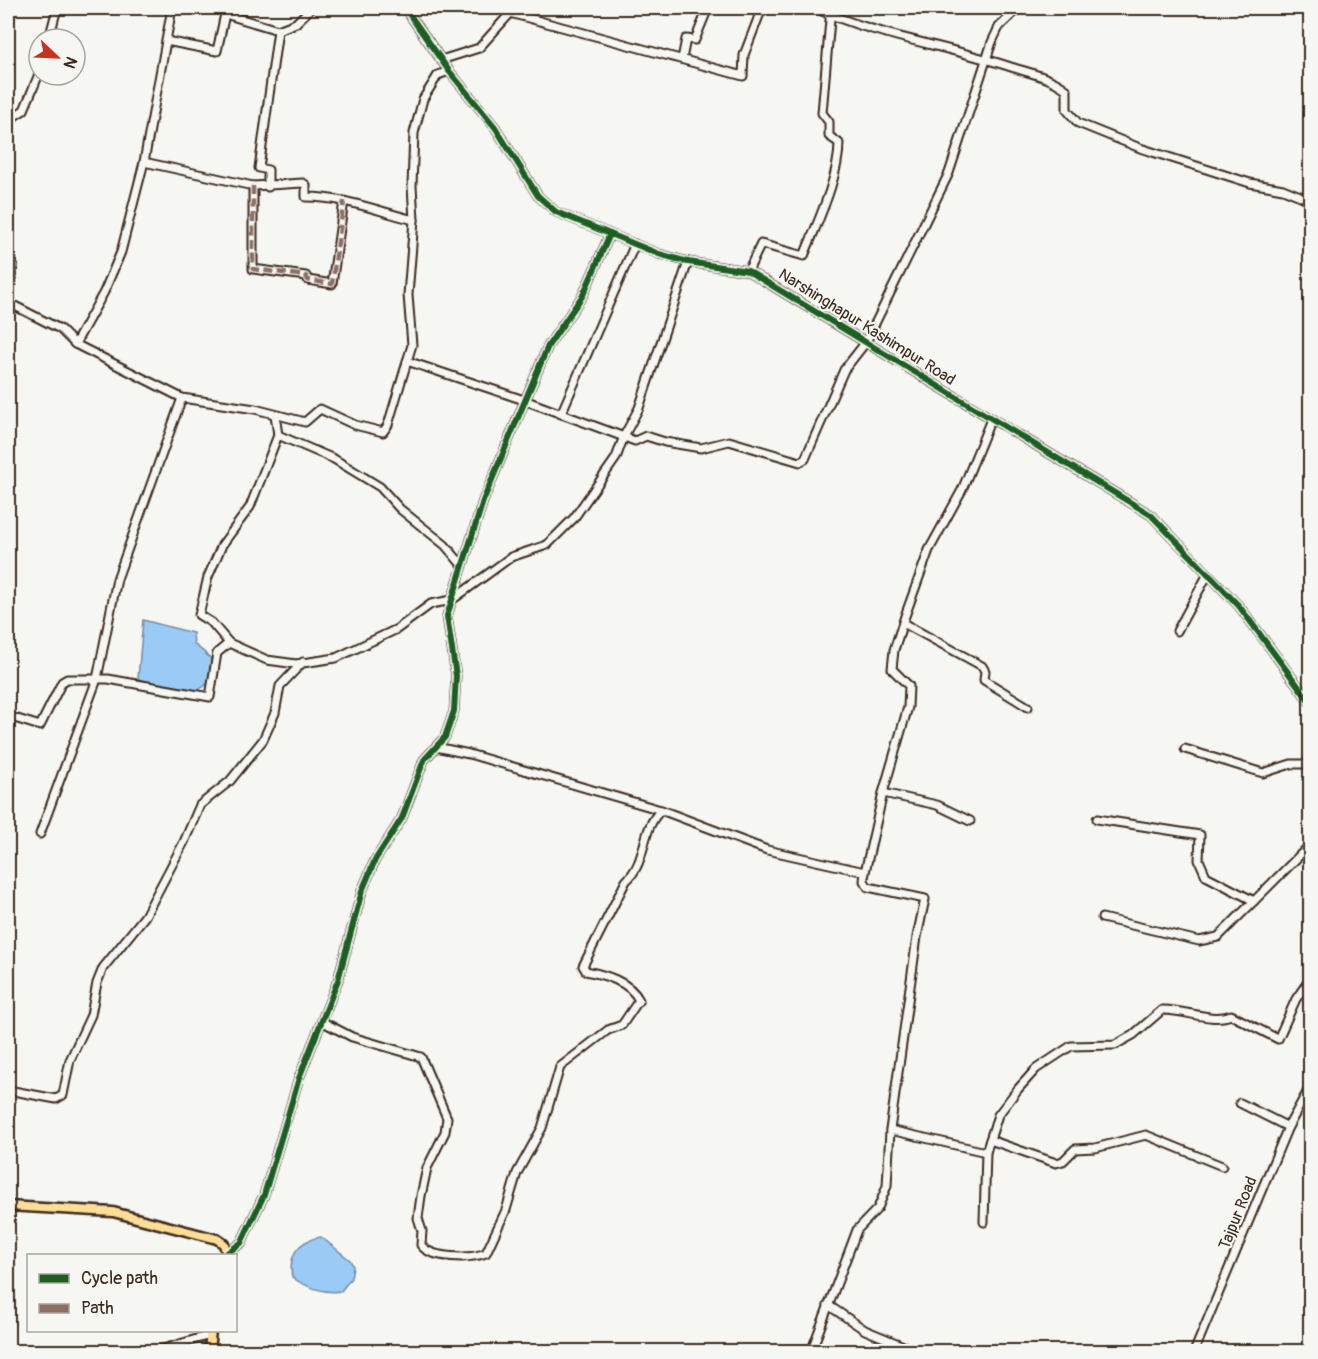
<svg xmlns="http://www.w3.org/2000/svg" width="1318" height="1359" font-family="Pangolin,sans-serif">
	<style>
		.water { fill: #9acaf6; stroke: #748aa0; stroke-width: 1.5 }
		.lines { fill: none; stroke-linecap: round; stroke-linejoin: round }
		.minor-casing { stroke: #3b2a1e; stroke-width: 11 }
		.major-casing { stroke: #3b2a1e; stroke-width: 13 }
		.minor { stroke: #f6f6f2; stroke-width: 7 }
		.major { stroke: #ffdd96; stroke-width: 8 }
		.quiet { stroke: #8d6e63; stroke-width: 4.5; stroke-dasharray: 9 4.5; stroke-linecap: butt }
		.cycleway-casing { stroke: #f6f6f2; stroke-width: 10 }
		.cycleway { stroke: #1b5e20; stroke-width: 6 }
		.labels { text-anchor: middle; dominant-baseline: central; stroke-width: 4.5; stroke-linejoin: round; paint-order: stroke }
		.street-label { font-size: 16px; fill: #3b2a1e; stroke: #f6f6f2 }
	</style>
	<rect width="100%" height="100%" fill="#f6f6f2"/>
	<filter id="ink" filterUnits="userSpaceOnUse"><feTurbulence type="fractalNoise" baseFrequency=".0167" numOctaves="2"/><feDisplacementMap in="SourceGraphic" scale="12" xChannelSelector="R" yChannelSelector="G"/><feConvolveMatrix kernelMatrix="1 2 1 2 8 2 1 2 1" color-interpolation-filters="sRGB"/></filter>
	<g filter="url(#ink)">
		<g class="water">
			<path d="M 143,620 L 193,633 L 194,644 C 211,659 218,657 209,683 C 205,685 200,690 196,691 C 184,695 149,685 138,679 Z"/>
			<path d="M 321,1237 L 350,1260 L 353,1266 L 351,1278 L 341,1291 C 325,1294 305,1287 292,1277 C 288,1255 299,1240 321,1237 Z"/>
		</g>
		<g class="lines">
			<g class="minor-casing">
				<g id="minor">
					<path d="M 172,8 L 144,162 L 253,186 L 303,183 L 306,185 L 306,197 C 344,197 378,211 414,220"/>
					<path d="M 405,8 L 449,71 L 495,127 L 538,196 L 556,212 L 659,254 L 688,262 L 748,271 L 1151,515 L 1239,606 L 1310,702"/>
					<path d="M 815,8 C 876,36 944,45 1008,66 C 1029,73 1049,76 1067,90 L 1067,110 L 1078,123 L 1140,148 L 1250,183 L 1283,189 L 1310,200"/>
					<path d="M 510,13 L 743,76 L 744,55 L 762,8"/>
					<path d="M 49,39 L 57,8"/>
					<path d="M 166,41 L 217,51 L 225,14 L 278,30"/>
					<path d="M 682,59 L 686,39 L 695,40 L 708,8"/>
					<path d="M 441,60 L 479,48 L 515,8"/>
					<path d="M 8,120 L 24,110 L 39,74"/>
					<path d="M 253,186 L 253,269 L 306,276 L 308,280 L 332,284 L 344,201"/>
					<path d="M 268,187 L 268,170 L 259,168 L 278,30 L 296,23 L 311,8"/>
					<path d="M 8,254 L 13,265 L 9,303 L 60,329 L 75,344 L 182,398 L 255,409 L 305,422 L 320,409 L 355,425 L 383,432 L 388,425 L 412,345 L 408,295 L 414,220 L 412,186 L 414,133 L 423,99 L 438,75 L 449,71"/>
					<path d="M 748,271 L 761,244 L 804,256 C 817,223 839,178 839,143 L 829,136 L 829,122 L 822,113 L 831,8"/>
					<path d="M 75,344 L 104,292 L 121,252 L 144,162"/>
					<path d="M 407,361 L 524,400 L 635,441 L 646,436 L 665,442 L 701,448 L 729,441 L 800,462 L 805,459 L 844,370 L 866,342 L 949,173 L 992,42 L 999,27 L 1019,8"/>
					<path d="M 561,414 L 635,244"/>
					<path d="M 278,435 L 334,459 L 380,487 L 400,509 L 445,545 L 462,565"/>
					<path d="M 903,623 L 982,666 L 985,671 L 984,680 L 1028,707"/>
					<path d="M 1177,631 L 1208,574"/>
					<path d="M 229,643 L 212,623 L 199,615 L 208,577 L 222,545 L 250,507 L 278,435 L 275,415"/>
					<path d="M 8,716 L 40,726 L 62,682 L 67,679 L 108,679 L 210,697 L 217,653 L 229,643 L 267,660 L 296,664 L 336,658 L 397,629 L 431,604 L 452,600 L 511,557 L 547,545 L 574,518 L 616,458 L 624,436 L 639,408 L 688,262"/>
					<path d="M 436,747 L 469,754 L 661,810 L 767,850 L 865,872 L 864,881 L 868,887 L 925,899 L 917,937 L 890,1130 L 887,1186 L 878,1208 L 857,1230 L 811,1352"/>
					<path d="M 1185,749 L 1263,773 L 1291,764 L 1310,764"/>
					<path d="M 883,793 L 937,805 L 970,821"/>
					<path d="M 1097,819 L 1200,835 L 1199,860 L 1206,876 L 1254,901"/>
					<path d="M 40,834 L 97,679 L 117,579 L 182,398"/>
					<path d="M 865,872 L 883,793 L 908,707 L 909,686 L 892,669 L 894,650 L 905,616 L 929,550 L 962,490 L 991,419"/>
					<path d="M 1102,918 L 1199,941 L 1218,937 L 1310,845"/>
					<path d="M 323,1022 L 352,1037 L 421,1057 L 447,1118 L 445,1132 L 427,1168 L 421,1196 L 418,1218 L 422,1231 L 421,1245 C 431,1259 471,1259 486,1253 L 506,1210 L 517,1173 L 542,1128 L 560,1067 L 608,1030 L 622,1025 L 639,1000 C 629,981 605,975 586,971 L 583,966 L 626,881 C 648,861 640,830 661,810"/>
					<path d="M 8,1090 L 56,1099 L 63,1095 L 70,1060 L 91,1015 L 97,983 L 103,968 L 145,916 L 184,842 L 200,805 L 230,781 L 263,740 L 275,713 L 280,686 L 303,662"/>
					<path d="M 1240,1103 L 1288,1127"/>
					<path d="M 890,1130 L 986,1152"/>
					<path d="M 990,1140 L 1056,1163 L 1063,1161 L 1075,1149 L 1095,1148 L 1146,1135 L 1222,1166"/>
					<path d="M 984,1222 L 986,1152 L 998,1115 L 1018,1089 L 1036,1069 L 1071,1046 L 1115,1045 L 1133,1035 L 1162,1010 C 1184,1009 1211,1023 1231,1015 L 1278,1039 L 1296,999 L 1310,979"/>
					<path d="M 227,1253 L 241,1243 L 264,1195 L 299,1078 L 338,980 L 362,891 L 375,860 L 402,818 L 424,760 L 445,737 L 454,711 L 456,676 L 447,616 L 483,501 L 548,346 L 583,295 L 610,234"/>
					<path d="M 828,1305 L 865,1330 L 918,1352"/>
					<path d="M 153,1352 L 210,1335"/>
					<path d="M 1194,1352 L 1288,1127 L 1310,1087"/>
				</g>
			</g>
			<g class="major-casing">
				<g id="major">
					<path d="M 8,1206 L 113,1212 L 217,1239 L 224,1244 L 227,1256"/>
					<path d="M 209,1352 L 211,1330"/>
				</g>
			</g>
			<use href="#minor" class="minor"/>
			<use href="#major" class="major"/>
			<path class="quiet" d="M 253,186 L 253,269 L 306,276 L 308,280 L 332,284 L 344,201"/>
			<g class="cycleway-casing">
				<g id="cycleway">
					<path d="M 405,8 L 449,71 L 495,127 L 538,196 L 556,212 L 659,254 L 688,262 L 748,271 L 1151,515 L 1239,606 L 1310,702"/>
					<path d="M 227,1253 L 241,1243 L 264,1195 L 299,1078 L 338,980 L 362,891 L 375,860 L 402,818 L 424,760 L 445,737 L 454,711 L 456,676 L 447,616 L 483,501 L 548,346 L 583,295 L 610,234"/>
				</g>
			</g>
			<use href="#cycleway" class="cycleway"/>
		</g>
	</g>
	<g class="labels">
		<g class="street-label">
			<text transform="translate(867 327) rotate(32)">Narshinghapur Kashimpur Road</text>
			<text transform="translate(1238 1213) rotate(-68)">Tajpur Road</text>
		</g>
	</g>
	<rect width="1318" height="1359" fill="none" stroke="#f6f6f2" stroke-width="30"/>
	<rect x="15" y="15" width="1288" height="1329" fill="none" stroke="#3b2a1e" stroke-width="2" filter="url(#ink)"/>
	<rect x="27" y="1254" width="210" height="78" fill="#f6f6f2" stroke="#aba49d" stroke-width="1.5"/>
	<rect x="39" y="1274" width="30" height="9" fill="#1b5e20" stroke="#aba49d" stroke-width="1.5"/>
	<text x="81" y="1284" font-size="18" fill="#3b2a1e">Cycle path</text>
	<rect x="39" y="1304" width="30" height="9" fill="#8d6e63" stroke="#aba49d" stroke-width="1.5"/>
	<text x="81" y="1314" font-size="18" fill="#3b2a1e">Path</text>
	<g transform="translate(57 57) rotate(113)"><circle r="28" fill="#f6f6f2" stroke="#aba49d" stroke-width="1.5"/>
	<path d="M0-4.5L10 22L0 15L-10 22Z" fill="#c8321e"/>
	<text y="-9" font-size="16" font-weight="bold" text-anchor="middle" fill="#3b2a1e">N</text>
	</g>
</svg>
